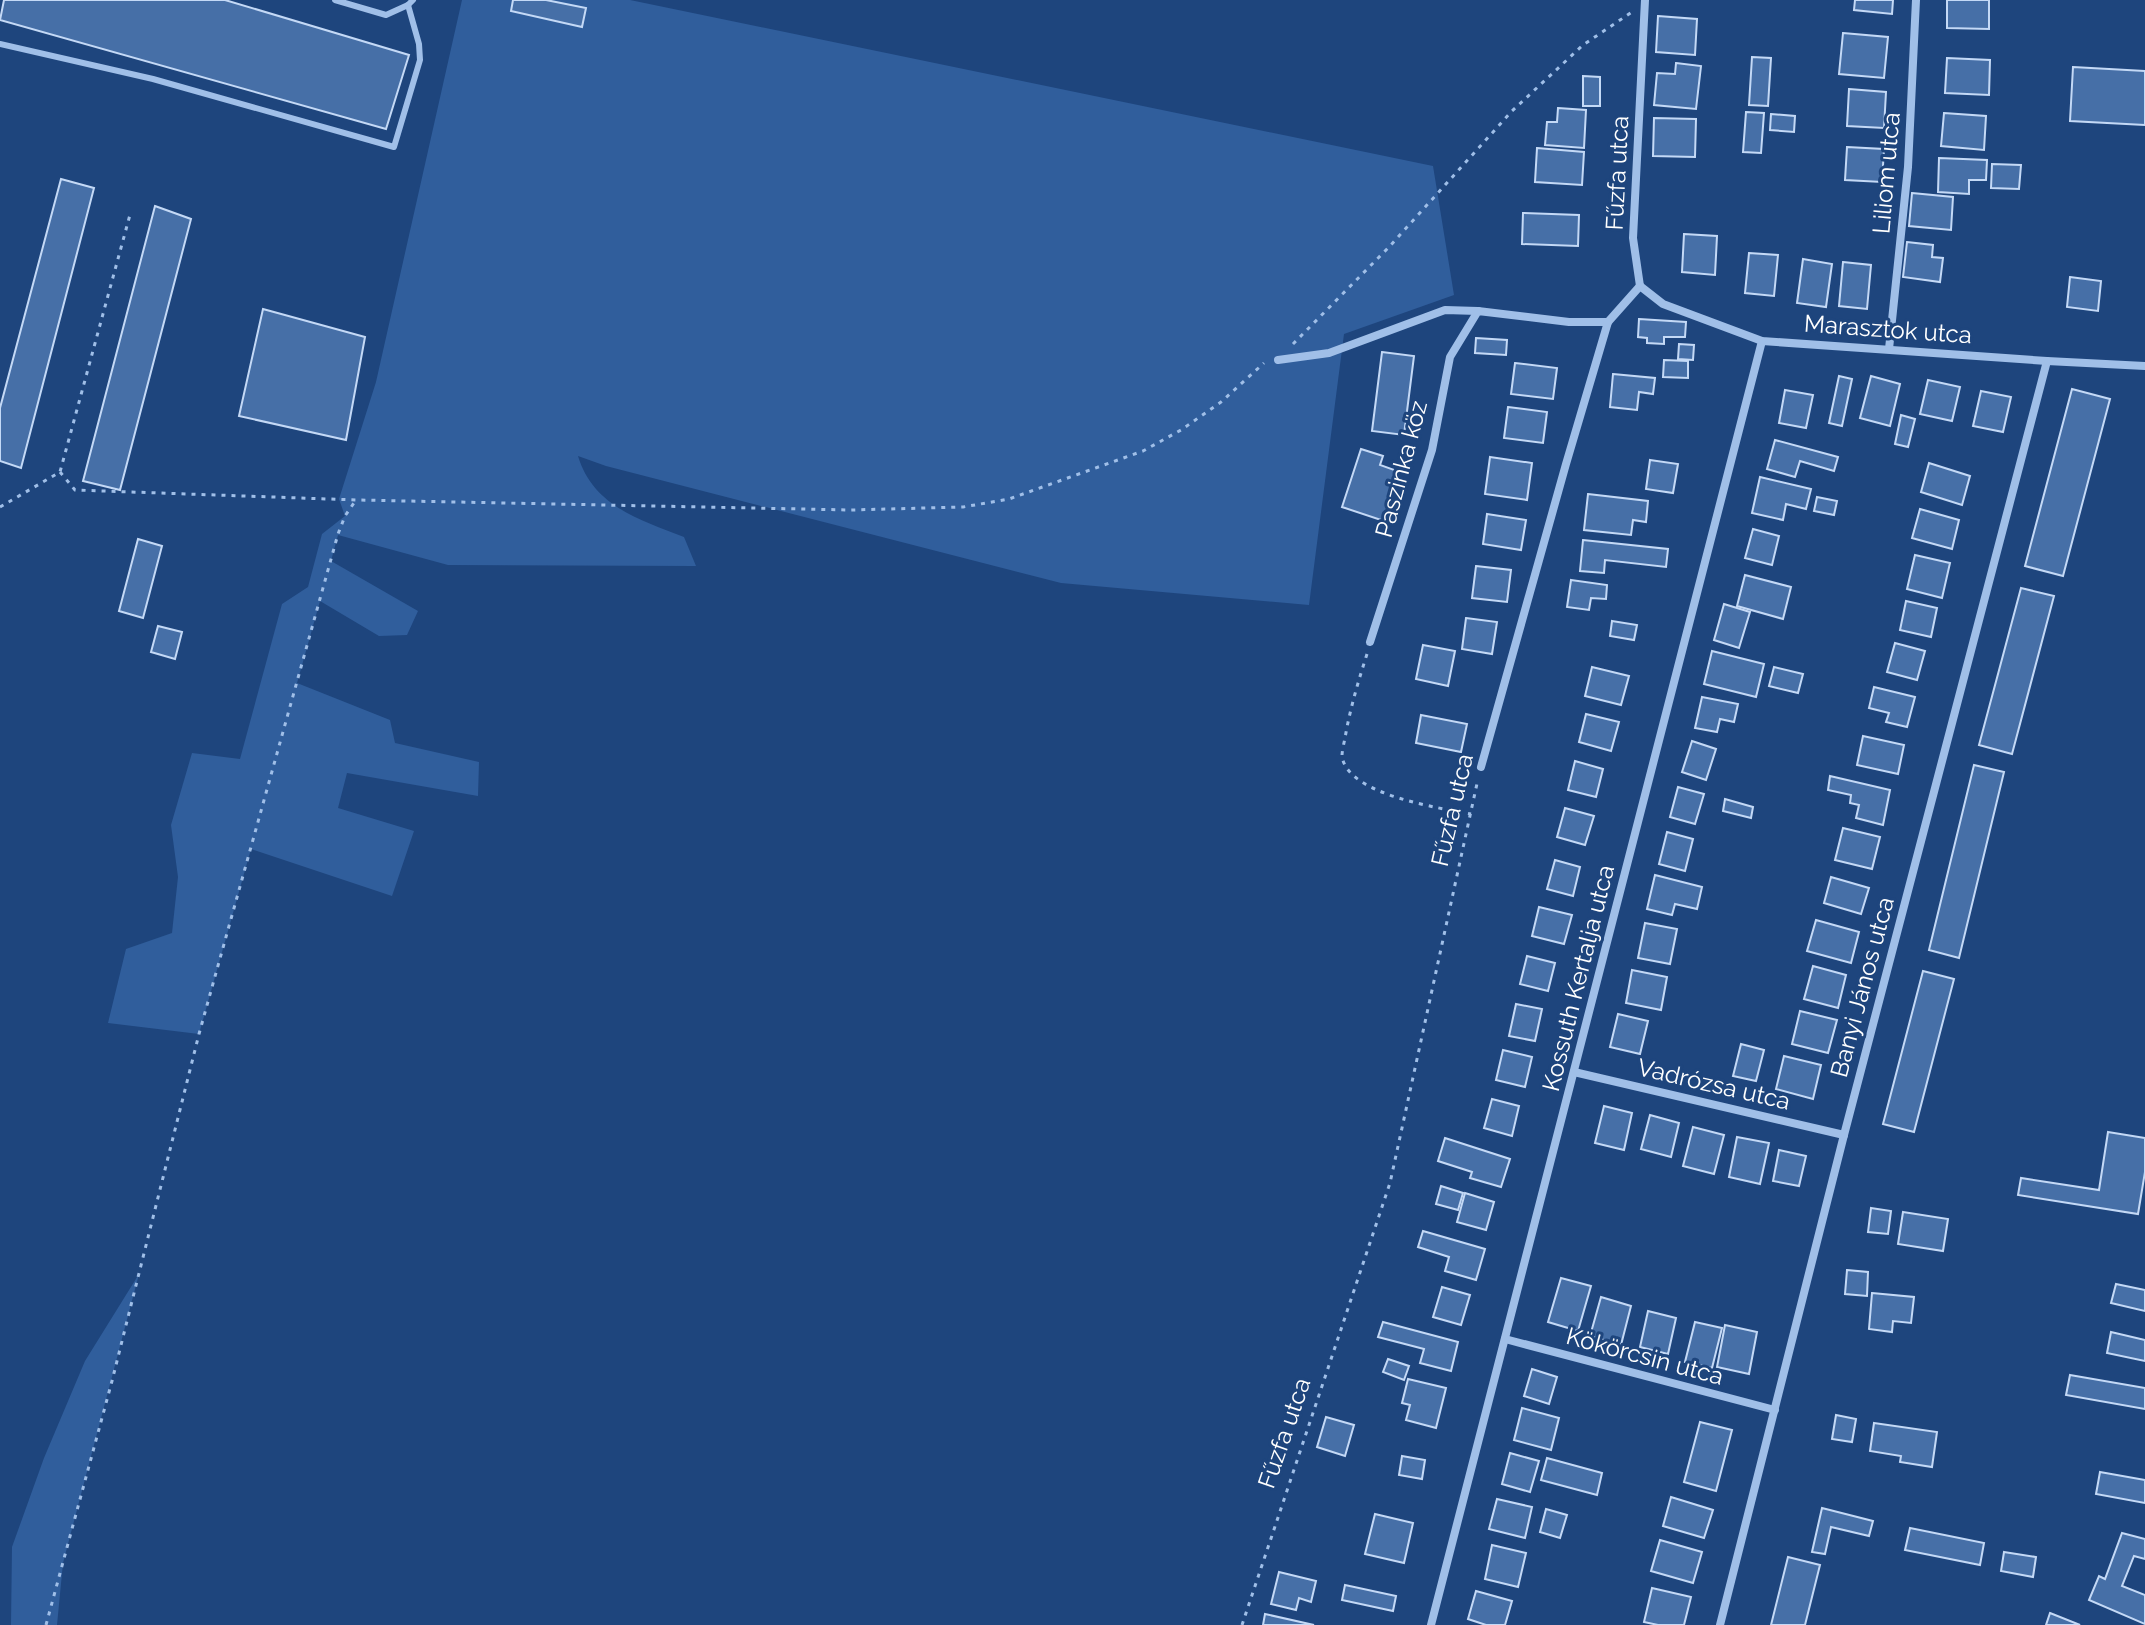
<svg xmlns="http://www.w3.org/2000/svg" width="2145" height="1625" font-family="Raleway,sans-serif">
	<style>
		.green { fill: #305e9c }
		.building { fill: #466fa7; stroke: #c4d9f6; stroke-width: 2 }
		.lines { fill: none; stroke-linecap: round; stroke-linejoin: round }
		.path { stroke: #a0bfe8; stroke-width: 3; stroke-dasharray: 4 6; stroke-linecap: butt }
		.service { stroke: #a0bfe8; stroke-width: 6 }
		.minor { stroke: #a0bfe8; stroke-width: 8 }
		.labels { text-anchor: middle; dominant-baseline: central; stroke-width: 6; stroke-linejoin: round; paint-order: stroke }
		.street-label { font-size: 24px; fill: #fff; stroke: #1e457d }
	</style>
	<rect width="100%" height="100%" fill="#1e457d"/>
	<g class="green">
		<path d="M 462,0 L 630,0 L 1433,166 L 1454,295 L 1344,334 L 1309,605 L 1061,583 L 606,466 L 578,456 C 593,506 640,520 684,537 L 696,566 L 448,565 L 338,535 L 331,561 L 418,611 L 407,635 L 379,636 L 320,601 L 297,683 L 390,720 L 395,743 L 479,762 L 478,796 L 347,773 L 338,808 L 414,831 L 392,896 L 251,849 L 199,1034 L 108,1023 L 126,949 L 172,933 L 178,877 L 171,825 L 192,753 L 240,759 L 282,604 L 308,587 L 322,534 L 345,516 L 339,499 L 376,382 Z"/>
		<path d="M 139,1274 L 63,1563 L 57,1625 L 11,1625 L 12,1547 L 44,1458 L 85,1361 Z"/>
	</g>
	<g class="building">
		<path d="M 4,0 L 225,0 L 409,55 L 386,129 L 0,20 Z"/>
		<path d="M 513,0 L 546,0 L 586,8 L 582,27 L 511,11 Z"/>
		<path d="M 1855,0 L 1893,0 L 1892,14 L 1854,10 Z"/>
		<path d="M 1947,0 L 1989,0 L 1989,29 L 1947,28 Z"/>
		<path d="M 1658,16 L 1697,19 L 1695,55 L 1656,52 Z"/>
		<path d="M 1843,33 L 1888,37 L 1884,78 L 1839,74 Z"/>
		<path d="M 1752,57 L 1771,58 L 1768,106 L 1749,105 Z"/>
		<path d="M 1947,58 L 1990,60 L 1989,95 L 1945,93 Z"/>
		<path d="M 1676,63 L 1701,66 L 1696,109 L 1654,105 L 1657,73 L 1675,74 Z"/>
		<path d="M 2073,67 L 2145,71 L 2145,125 L 2070,121 Z"/>
		<path d="M 1583,76 L 1600,77 L 1600,106 L 1583,106 Z"/>
		<path d="M 1849,89 L 1886,92 L 1884,128 L 1847,126 Z"/>
		<path d="M 1558,108 L 1586,110 L 1584,148 L 1545,145 L 1547,122 L 1557,122 Z"/>
		<path d="M 1746,112 L 1764,113 L 1761,153 L 1743,152 Z"/>
		<path d="M 1944,113 L 1986,116 L 1984,150 L 1941,146 Z"/>
		<path d="M 1771,114 L 1795,116 L 1794,132 L 1770,130 Z"/>
		<path d="M 1654,118 L 1696,119 L 1695,157 L 1653,156 Z"/>
		<path d="M 1847,147 L 1884,149 L 1882,182 L 1845,180 Z"/>
		<path d="M 1537,148 L 1584,152 L 1582,185 L 1535,182 Z"/>
		<path d="M 1939,158 L 1987,160 L 1986,180 L 1969,180 L 1969,194 L 1938,192 Z"/>
		<path d="M 1992,164 L 2021,165 L 2019,189 L 1991,188 Z"/>
		<path d="M 61,179 L 94,188 L 21,468 L 0,461 L 0,408 Z"/>
		<path d="M 1912,193 L 1953,197 L 1951,230 L 1909,226 Z"/>
		<path d="M 155,206 L 191,219 L 120,490 L 83,481 Z"/>
		<path d="M 1523,213 L 1579,215 L 1578,246 L 1522,244 Z"/>
		<path d="M 1684,234 L 1717,236 L 1715,275 L 1682,272 Z"/>
		<path d="M 1907,242 L 1933,245 L 1932,257 L 1943,258 L 1940,282 L 1903,277 Z"/>
		<path d="M 1749,253 L 1778,255 L 1774,296 L 1745,293 Z"/>
		<path d="M 1803,259 L 1832,264 L 1826,307 L 1797,303 Z"/>
		<path d="M 1843,262 L 1871,265 L 1867,309 L 1839,306 Z"/>
		<path d="M 2070,277 L 2101,281 L 2098,311 L 2067,307 Z"/>
		<path d="M 263,309 L 365,337 L 346,440 L 239,416 Z"/>
		<path d="M 1639,319 L 1686,322 L 1685,337 L 1664,337 L 1664,344 L 1647,343 L 1647,338 L 1638,337 Z"/>
		<path d="M 1476,338 L 1507,340 L 1506,355 L 1475,353 Z"/>
		<path d="M 1679,344 L 1694,345 L 1693,360 L 1678,359 Z"/>
		<path d="M 1382,352 L 1414,356 L 1404,435 L 1372,431 Z"/>
		<path d="M 1664,360 L 1688,361 L 1688,378 L 1663,377 Z"/>
		<path d="M 1515,363 L 1557,368 L 1553,399 L 1511,394 Z"/>
		<path d="M 1613,374 L 1655,378 L 1653,394 L 1639,392 L 1637,410 L 1610,407 Z"/>
		<path d="M 1839,376 L 1852,379 L 1842,426 L 1829,423 Z"/>
		<path d="M 1871,376 L 1900,384 L 1890,426 L 1860,418 Z"/>
		<path d="M 1928,380 L 1960,387 L 1952,421 L 1920,414 Z"/>
		<path d="M 2072,389 L 2110,399 L 2063,576 L 2025,566 Z"/>
		<path d="M 1785,390 L 1813,395 L 1806,428 L 1779,423 Z"/>
		<path d="M 1981,391 L 2011,397 L 2003,432 L 1973,426 Z"/>
		<path d="M 1508,407 L 1547,412 L 1543,443 L 1504,438 Z"/>
		<path d="M 1901,415 L 1915,419 L 1908,447 L 1895,444 Z"/>
		<path d="M 1775,440 L 1838,457 L 1834,471 L 1800,461 L 1795,477 L 1767,469 Z"/>
		<path d="M 1361,449 L 1383,456 L 1380,465 L 1400,472 L 1384,521 L 1342,507 Z"/>
		<path d="M 1490,457 L 1532,463 L 1527,500 L 1485,494 Z"/>
		<path d="M 1650,460 L 1678,464 L 1673,493 L 1646,489 Z"/>
		<path d="M 1929,463 L 1970,476 L 1962,505 L 1921,492 Z"/>
		<path d="M 1760,477 L 1811,489 L 1806,509 L 1786,504 L 1783,520 L 1752,513 Z"/>
		<path d="M 1588,494 L 1648,501 L 1646,522 L 1633,520 L 1631,535 L 1584,530 Z"/>
		<path d="M 1817,497 L 1837,501 L 1834,515 L 1814,511 Z"/>
		<path d="M 1920,509 L 1959,520 L 1952,549 L 1912,538 Z"/>
		<path d="M 1487,514 L 1526,520 L 1521,550 L 1483,544 Z"/>
		<path d="M 1753,529 L 1779,536 L 1772,565 L 1745,558 Z"/>
		<path d="M 138,539 L 162,546 L 143,618 L 119,611 Z"/>
		<path d="M 1583,540 L 1668,549 L 1666,567 L 1605,560 L 1604,573 L 1580,571 Z"/>
		<path d="M 1915,555 L 1950,563 L 1942,598 L 1907,589 Z"/>
		<path d="M 1476,566 L 1511,570 L 1507,602 L 1472,598 Z"/>
		<path d="M 1745,575 L 1791,587 L 1783,619 L 1737,606 Z"/>
		<path d="M 1571,580 L 1607,585 L 1606,599 L 1591,598 L 1589,610 L 1567,607 Z"/>
		<path d="M 2021,588 L 2054,596 L 2012,754 L 1979,745 Z"/>
		<path d="M 1906,601 L 1937,608 L 1931,637 L 1900,630 Z"/>
		<path d="M 1724,604 L 1750,612 L 1739,648 L 1714,640 Z"/>
		<path d="M 1466,618 L 1497,622 L 1492,654 L 1462,649 Z"/>
		<path d="M 1612,621 L 1637,625 L 1634,640 L 1610,636 Z"/>
		<path d="M 158,626 L 182,632 L 175,659 L 151,652 Z"/>
		<path d="M 1895,643 L 1925,651 L 1917,680 L 1887,672 Z"/>
		<path d="M 1423,645 L 1455,651 L 1448,686 L 1416,679 Z"/>
		<path d="M 1712,651 L 1764,664 L 1756,697 L 1704,684 Z"/>
		<path d="M 1592,667 L 1629,676 L 1621,705 L 1585,696 Z"/>
		<path d="M 1774,667 L 1803,674 L 1798,693 L 1769,686 Z"/>
		<path d="M 1874,687 L 1915,697 L 1907,727 L 1886,722 L 1889,713 L 1869,708 Z"/>
		<path d="M 1702,697 L 1738,704 L 1734,722 L 1720,719 L 1717,732 L 1695,728 Z"/>
		<path d="M 1586,714 L 1619,722 L 1611,751 L 1579,742 Z"/>
		<path d="M 1421,715 L 1467,724 L 1461,752 L 1416,743 Z"/>
		<path d="M 1863,736 L 1904,745 L 1898,774 L 1857,765 Z"/>
		<path d="M 1692,741 L 1716,749 L 1706,780 L 1682,772 Z"/>
		<path d="M 1575,761 L 1603,769 L 1596,797 L 1568,790 Z"/>
		<path d="M 1974,765 L 2004,772 L 1959,958 L 1929,950 Z"/>
		<path d="M 1830,776 L 1890,790 L 1883,825 L 1856,818 L 1859,805 L 1850,803 L 1851,795 L 1828,790 Z"/>
		<path d="M 1678,787 L 1704,794 L 1695,824 L 1670,817 Z"/>
		<path d="M 1725,799 L 1753,807 L 1751,818 L 1723,811 Z"/>
		<path d="M 1565,808 L 1594,816 L 1585,845 L 1557,837 Z"/>
		<path d="M 1843,828 L 1880,837 L 1872,869 L 1835,860 Z"/>
		<path d="M 1667,832 L 1693,839 L 1685,871 L 1659,864 Z"/>
		<path d="M 1555,860 L 1580,867 L 1573,896 L 1547,889 Z"/>
		<path d="M 1655,875 L 1702,887 L 1697,909 L 1675,904 L 1672,915 L 1647,909 Z"/>
		<path d="M 1831,877 L 1869,888 L 1861,914 L 1824,903 Z"/>
		<path d="M 1539,907 L 1572,915 L 1564,944 L 1532,936 Z"/>
		<path d="M 1816,920 L 1859,932 L 1851,963 L 1807,951 Z"/>
		<path d="M 1645,923 L 1677,929 L 1670,964 L 1638,958 Z"/>
		<path d="M 1527,956 L 1555,963 L 1548,991 L 1520,984 Z"/>
		<path d="M 1813,966 L 1846,975 L 1838,1008 L 1804,999 Z"/>
		<path d="M 1632,970 L 1667,977 L 1661,1010 L 1626,1003 Z"/>
		<path d="M 1923,971 L 1954,979 L 1914,1132 L 1883,1124 Z"/>
		<path d="M 1516,1004 L 1542,1009 L 1535,1041 L 1509,1036 Z"/>
		<path d="M 1800,1011 L 1837,1020 L 1828,1053 L 1792,1044 Z"/>
		<path d="M 1618,1014 L 1648,1021 L 1640,1054 L 1610,1047 Z"/>
		<path d="M 1741,1044 L 1764,1050 L 1756,1081 L 1733,1076 Z"/>
		<path d="M 1503,1050 L 1532,1057 L 1525,1087 L 1496,1080 Z"/>
		<path d="M 1784,1056 L 1821,1065 L 1813,1099 L 1776,1089 Z"/>
		<path d="M 1492,1099 L 1519,1106 L 1512,1136 L 1484,1128 Z"/>
		<path d="M 1604,1106 L 1632,1113 L 1624,1150 L 1595,1143 Z"/>
		<path d="M 1650,1115 L 1679,1123 L 1671,1157 L 1641,1149 Z"/>
		<path d="M 1693,1127 L 1724,1135 L 1714,1174 L 1683,1166 Z"/>
		<path d="M 2108,1132 L 2145,1138 L 2145,1172 L 2138,1214 L 2018,1195 L 2021,1178 L 2099,1190 Z"/>
		<path d="M 1737,1137 L 1769,1143 L 1760,1184 L 1729,1177 Z"/>
		<path d="M 1445,1138 L 1510,1159 L 1501,1187 L 1470,1178 L 1472,1172 L 1438,1161 Z"/>
		<path d="M 1779,1150 L 1806,1156 L 1799,1186 L 1773,1181 Z"/>
		<path d="M 1441,1186 L 1463,1193 L 1458,1210 L 1436,1204 Z"/>
		<path d="M 1465,1193 L 1494,1202 L 1486,1230 L 1457,1222 Z"/>
		<path d="M 1871,1208 L 1891,1211 L 1888,1234 L 1868,1232 Z"/>
		<path d="M 1903,1212 L 1948,1219 L 1943,1251 L 1898,1244 Z"/>
		<path d="M 1423,1231 L 1485,1249 L 1476,1280 L 1445,1271 L 1449,1257 L 1418,1247 Z"/>
		<path d="M 1847,1270 L 1868,1272 L 1867,1296 L 1845,1294 Z"/>
		<path d="M 1561,1278 L 1591,1286 L 1578,1331 L 1548,1322 Z"/>
		<path d="M 2116,1284 L 2145,1290 L 2145,1311 L 2111,1303 Z"/>
		<path d="M 1442,1287 L 1470,1295 L 1461,1325 L 1433,1317 Z"/>
		<path d="M 1872,1293 L 1914,1297 L 1911,1323 L 1893,1321 L 1892,1332 L 1869,1329 Z"/>
		<path d="M 1601,1297 L 1631,1306 L 1621,1345 L 1590,1336 Z"/>
		<path d="M 1648,1311 L 1676,1318 L 1668,1354 L 1640,1347 Z"/>
		<path d="M 1383,1322 L 1458,1342 L 1451,1371 L 1420,1363 L 1424,1349 L 1378,1337 Z"/>
		<path d="M 1695,1322 L 1722,1328 L 1712,1368 L 1685,1362 Z"/>
		<path d="M 1725,1325 L 1757,1332 L 1749,1374 L 1717,1367 Z"/>
		<path d="M 2111,1332 L 2145,1340 L 2145,1361 L 2107,1353 Z"/>
		<path d="M 1388,1359 L 1409,1366 L 1404,1380 L 1383,1372 Z"/>
		<path d="M 1532,1369 L 1557,1377 L 1549,1404 L 1524,1396 Z"/>
		<path d="M 2070,1375 L 2145,1388 L 2145,1409 L 2066,1395 Z"/>
		<path d="M 1408,1379 L 1446,1388 L 1436,1428 L 1406,1420 L 1410,1405 L 1402,1403 Z"/>
		<path d="M 1522,1408 L 1559,1418 L 1551,1450 L 1514,1440 Z"/>
		<path d="M 1836,1415 L 1856,1419 L 1852,1442 L 1832,1439 Z"/>
		<path d="M 1326,1417 L 1354,1425 L 1345,1456 L 1317,1447 Z"/>
		<path d="M 1700,1422 L 1732,1430 L 1716,1491 L 1684,1482 Z"/>
		<path d="M 1874,1423 L 1937,1432 L 1932,1467 L 1900,1462 L 1901,1456 L 1870,1451 Z"/>
		<path d="M 1510,1453 L 1539,1461 L 1530,1492 L 1502,1484 Z"/>
		<path d="M 1402,1456 L 1425,1460 L 1422,1479 L 1399,1475 Z"/>
		<path d="M 1547,1458 L 1602,1473 L 1597,1495 L 1541,1480 Z"/>
		<path d="M 2100,1472 L 2145,1480 L 2145,1503 L 2096,1494 Z"/>
		<path d="M 1671,1497 L 1713,1510 L 1704,1538 L 1663,1526 Z"/>
		<path d="M 1497,1499 L 1532,1507 L 1525,1538 L 1489,1529 Z"/>
		<path d="M 1822,1508 L 1873,1521 L 1869,1536 L 1831,1527 L 1825,1554 L 1812,1552 Z"/>
		<path d="M 1546,1509 L 1567,1515 L 1560,1538 L 1540,1532 Z"/>
		<path d="M 1375,1514 L 1413,1523 L 1404,1563 L 1365,1554 Z"/>
		<path d="M 1910,1528 L 1984,1543 L 1980,1565 L 1905,1550 Z"/>
		<path d="M 2122,1533 L 2145,1539 L 2145,1559 L 2134,1556 L 2122,1586 L 2145,1595 L 2145,1624 L 2089,1600 L 2099,1576 L 2105,1579 Z"/>
		<path d="M 1660,1540 L 1702,1552 L 1693,1583 L 1651,1571 Z"/>
		<path d="M 1492,1545 L 1526,1553 L 1518,1587 L 1485,1579 Z"/>
		<path d="M 2004,1552 L 2036,1557 L 2033,1577 L 2001,1571 Z"/>
		<path d="M 1788,1557 L 1820,1565 L 1805,1625 L 1771,1625 Z"/>
		<path d="M 1279,1572 L 1316,1581 L 1311,1602 L 1299,1598 L 1296,1610 L 1271,1604 Z"/>
		<path d="M 1345,1585 L 1396,1596 L 1393,1611 L 1342,1600 Z"/>
		<path d="M 1652,1588 L 1691,1597 L 1684,1625 L 1658,1625 L 1644,1622 Z"/>
		<path d="M 1476,1591 L 1512,1601 L 1505,1625 L 1486,1625 L 1468,1619 Z"/>
		<path d="M 2050,1613 L 2080,1625 L 2046,1625 Z"/>
		<path d="M 1265,1614 L 1314,1625 L 1263,1625 Z"/>
	</g>
	<g class="lines">
		<g class="path">
			<path d="M 1293,344 L 1389,247 L 1512,111 L 1583,45 L 1632,12"/>
			<path d="M 60,472 L 75,490 L 357,500 L 851,510 L 963,507 L 1009,499 L 1143,451 L 1181,430 L 1221,402 L 1264,363"/>
			<path d="M 0,507 L 60,472 L 131,211"/>
			<path d="M 1367,654 C 1358,682 1350,709 1345,738 C 1344,743 1342,751 1342,756 C 1347,795 1440,808 1471,814"/>
			<path d="M 46,1625 L 112,1381 L 199,1034 L 338,534 L 345,516 L 356,500"/>
			<path d="M 1242,1625 L 1390,1183 L 1478,779"/>
		</g>
		<g class="service">
			<path d="M 335,0 L 386,15 L 408,5 L 413,0"/>
			<path d="M 0,44 L 153,79 L 394,147 L 420,60 L 419,44 L 408,5"/>
		</g>
		<g class="minor">
			<path d="M 1640,286 L 1663,304 L 1762,341 L 2047,361 L 2145,366"/>
			<path d="M 1640,286 L 1633,238 L 1645,0"/>
			<path d="M 1889,349 L 1908,167 L 1916,0"/>
			<path d="M 1278,360 L 1329,353 L 1445,310 L 1478,311"/>
			<path d="M 1370,642 L 1432,450 L 1450,357 L 1478,311 L 1569,322 L 1608,322"/>
			<path d="M 1481,767 L 1566,464 L 1608,322 L 1640,286"/>
			<path d="M 1574,1072 L 1844,1135"/>
			<path d="M 1505,1339 L 1775,1410"/>
			<path d="M 1431,1625 L 1762,341"/>
			<path d="M 1720,1625 L 1844,1135 L 2047,361"/>
		</g>
	</g>
	<g class="labels">
		<g class="street-label">
			<text transform="translate(1617 173) rotate(-87)">Fűzfa utca</text>
			<text transform="translate(1886 173) rotate(-85)">Liliom utca</text>
			<text transform="translate(1888 329) rotate(4)">Marasztok utca</text>
			<text transform="translate(1401 469) rotate(-75)">Paszinka köz</text>
			<text transform="translate(1452 810) rotate(-77)">Fűzfa utca</text>
			<text transform="translate(1578 978) rotate(-76)">Kossuth Kertalja utca</text>
			<text transform="translate(1862 987) rotate(-75)">Banyi János utca</text>
			<text transform="translate(1714 1084) rotate(13)">Vadrózsa utca</text>
			<text transform="translate(1645 1356) rotate(15)">Kökörcsin utca</text>
			<text transform="translate(1284 1433) rotate(-71)">Fűzfa utca</text>
		</g>
	</g>
</svg>
